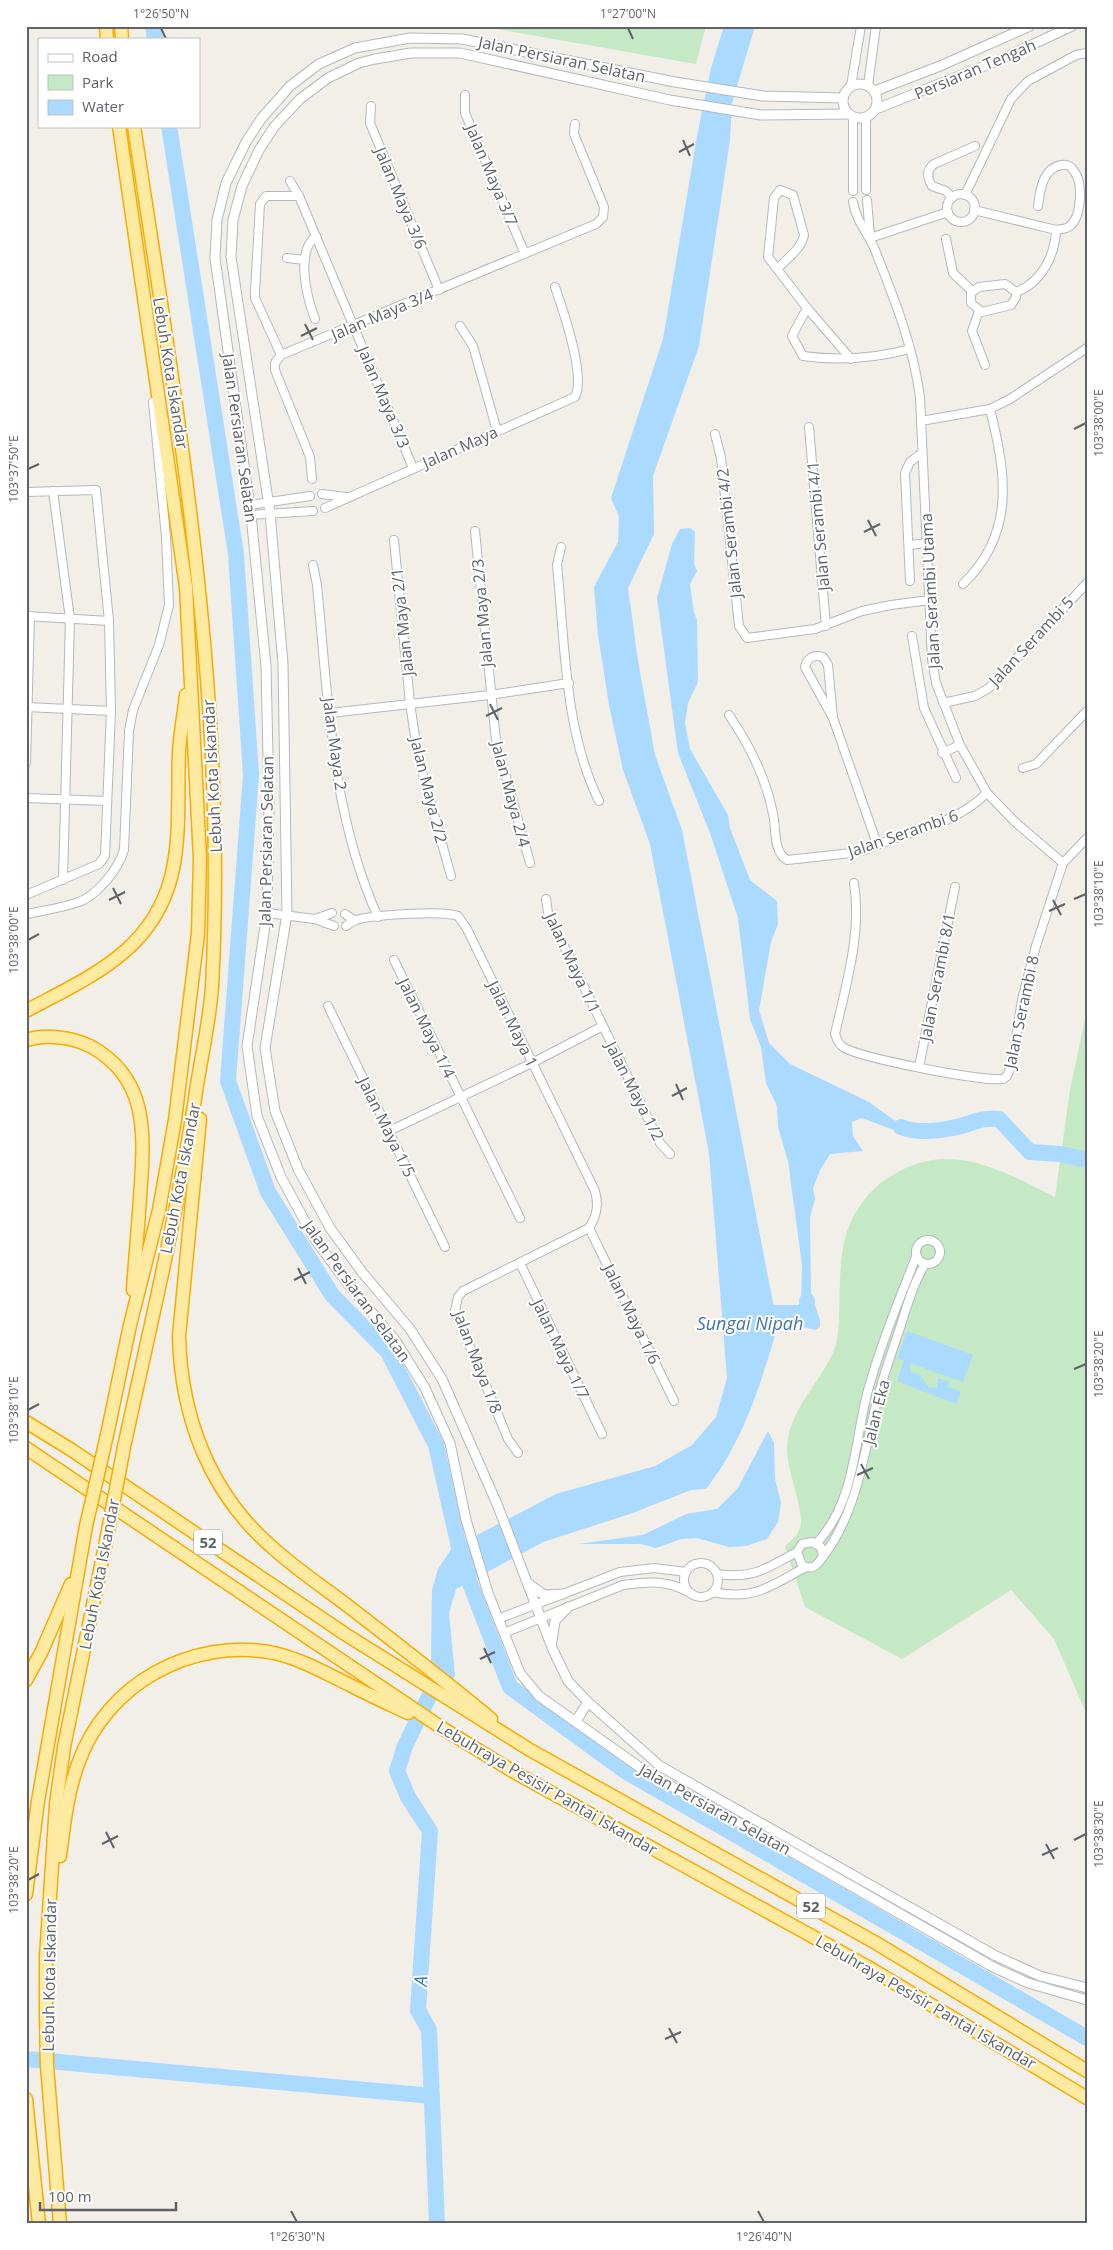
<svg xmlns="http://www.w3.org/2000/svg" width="1113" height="2250" font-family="'Open Sans',sans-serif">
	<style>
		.green { fill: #c5e8c5 }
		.water { fill: #aadaff }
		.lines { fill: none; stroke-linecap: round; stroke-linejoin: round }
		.river { stroke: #aadaff; stroke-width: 16 }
		.minor-casing { stroke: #b5b8bc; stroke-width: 10 }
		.tertiary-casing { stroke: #b5b8bc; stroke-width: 11 }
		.trunk-casing { stroke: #f9ab00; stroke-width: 15 }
		.minor { stroke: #fff; stroke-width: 8 }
		.tertiary { stroke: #fff; stroke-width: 9 }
		.trunk { stroke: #feeaa1; stroke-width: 12 }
		.trunk-bridge-casing { stroke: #f9ab00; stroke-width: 15; stroke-linecap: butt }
		.trunk-bridge { stroke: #feeaa1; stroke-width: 12 }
		.ticks { fill: none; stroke: #5f6368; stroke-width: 2 }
		.labels { text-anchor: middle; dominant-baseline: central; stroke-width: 4; stroke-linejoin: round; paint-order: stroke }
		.shield { fill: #fff; stroke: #8f9295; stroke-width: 1 }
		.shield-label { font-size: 15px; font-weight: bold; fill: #5f6368 }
		.street-label { font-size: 16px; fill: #5f6368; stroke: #fff }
		.water-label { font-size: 18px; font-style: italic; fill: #4174aa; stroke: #fff }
		.neatline { fill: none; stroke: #5f6368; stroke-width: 2 }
		.ticks-label { font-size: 12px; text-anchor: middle; fill: #5f6368 }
	</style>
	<rect width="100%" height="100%" fill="#f1efe8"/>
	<g class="green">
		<path d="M 480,26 L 706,26 L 696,64 Z"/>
		<path d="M 1087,1010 L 1087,1715 L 1054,1639 L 1011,1590 L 902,1659 L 805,1607 L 785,1546 C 791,1541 797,1536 800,1528 C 805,1511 787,1471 787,1449 C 788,1408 823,1382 836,1345 C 843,1311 836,1274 845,1239 C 851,1215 867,1191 888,1178 C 947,1138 999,1169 1055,1197 L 1070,1090 Z"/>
	</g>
	<g class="water">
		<path d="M 724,26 L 755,26 L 732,103 L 730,140 L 699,346 L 653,476 L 654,534 L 628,588 L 638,661 L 655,755 L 682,830 L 773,1303 L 778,1313 L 777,1329 C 760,1386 743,1442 706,1489 L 691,1490 L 630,1514 L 543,1542 L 456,1589 L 449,1613 L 455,1676 L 452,1681 L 431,1666 L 432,1590 L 438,1569 L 452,1548 L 556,1494 L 655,1466 L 692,1445 L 716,1417 L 727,1378 L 709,1153 L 650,844 L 623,770 L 609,705 L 598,635 L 594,587 L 618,542 L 619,517 L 611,498 L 663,339 L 697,136 L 711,68 Z"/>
		<path d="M 690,528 L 695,532 L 694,564 L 697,571 L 690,584 L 694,613 L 697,620 L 698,682 L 688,703 L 685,723 L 690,749 L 728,815 L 730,828 L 750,880 L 777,901 L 778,924 L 771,942 L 759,1010 L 769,1043 L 790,1064 L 869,1102 L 894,1120 L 921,1130 L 904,1134 L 862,1118 L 852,1122 L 853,1136 L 863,1151 L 830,1154 L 820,1170 L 813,1188 L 815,1199 L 810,1217 L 811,1293 L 820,1320 L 820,1327 L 815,1330 L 803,1327 L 795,1319 L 795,1308 L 801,1304 L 802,1265 L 788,1161 L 778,1127 L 777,1106 L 766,1083 L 761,1047 L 750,1019 L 738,918 L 710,833 L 678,753 L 657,598 L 672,544 L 680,529 Z"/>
		<path d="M 907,1331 L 973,1355 L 963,1382 L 910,1363 L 910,1371 L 920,1375 L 929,1388 L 937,1387 L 938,1378 L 949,1381 L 948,1387 L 961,1391 L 956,1404 L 897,1381 L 904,1361 L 897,1358 Z"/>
		<path d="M 768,1431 L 774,1443 L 775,1479 L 781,1503 L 778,1522 L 767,1539 L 746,1546 L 729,1547 L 697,1538 L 681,1539 L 656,1548 L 641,1544 L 578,1544 L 643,1535 L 686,1514 L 717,1509 L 738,1488 Z"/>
	</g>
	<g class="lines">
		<g class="river">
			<path d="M 153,26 L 155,39"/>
			<path d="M 169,126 L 236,554 L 251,775 L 228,1081 L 268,1192 L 332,1295 L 388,1352 L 436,1445 L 463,1565 L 510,1687 L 625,1771 L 1087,2038"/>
			<path d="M 901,1127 C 915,1133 937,1131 952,1128 C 972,1125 976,1117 999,1119 L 1030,1152 L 1061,1154 L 1087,1160"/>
			<path d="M 755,1313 L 807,1313 L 807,1301"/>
			<path d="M 26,2059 L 432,2096"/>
			<path d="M 437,2224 L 429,2030 L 418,2010 L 430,1831 L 408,1797 L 397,1771 L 405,1746 L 440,1674"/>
		</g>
		<g class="minor-casing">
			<g id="minor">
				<path d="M 868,85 L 876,26"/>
				<path d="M 851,86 L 861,26"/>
				<path d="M 465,95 L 465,113 L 525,254"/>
				<path d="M 371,106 L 370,123 L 439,290"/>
				<path d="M 866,118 L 866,190"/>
				<path d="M 290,181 L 299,196 L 413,468"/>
				<path d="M 853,191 L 853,117"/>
				<circle cx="961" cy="208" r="14"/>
				<path d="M 965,195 L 1011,99 L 1028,81 L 1076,55 L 1087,53"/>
				<path d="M 952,198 L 946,191 L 932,186 C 927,178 926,170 934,164 L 975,146"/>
				<path d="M 867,200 L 870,236"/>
				<path d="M 853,202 C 856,221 868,233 875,250 C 894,298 913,345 920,397 L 932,659 L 936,683 L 960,745 L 987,793 L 1014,821 L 1063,863"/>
				<path d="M 974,210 L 1056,230 C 1060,229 1067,229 1070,226 C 1082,216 1083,182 1074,171 C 1071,166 1066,164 1061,165 C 1042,169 1040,191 1038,206"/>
				<path d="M 870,238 L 948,212"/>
				<path d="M 946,239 L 953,273 L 972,291"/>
				<path d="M 287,258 L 305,260"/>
				<path d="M 778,268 C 787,259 802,248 804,235 L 793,195 L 780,190 L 774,198 L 768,257 L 807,308 L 851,359"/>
				<path d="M 1005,284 L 1016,292 L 1016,297 L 1011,305 L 982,312 L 971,303 L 971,293 L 979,287 Z"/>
				<path d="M 1016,292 C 1041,283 1055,256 1056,230"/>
				<path d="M 807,308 L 792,336 L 803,356 C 838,361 876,358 910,349"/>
				<path d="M 979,311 L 972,331 L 985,365"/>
				<path d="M 315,319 C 307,298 295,252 316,236"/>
				<path d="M 460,326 L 473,346 L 497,431"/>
				<path d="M 281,355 L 255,298 L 255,292 L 260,204 L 266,196 L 299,196"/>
				<path d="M 921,421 L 990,409 L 1010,399 L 1087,348"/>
				<path d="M 809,427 L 826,626"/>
				<path d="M 715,434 L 721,458 L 739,626 L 747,638 L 815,629 L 862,611 L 891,605 L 930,600"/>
				<path d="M 312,479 L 310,457 L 275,370 L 275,363 L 281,355 L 596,224 L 603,217 L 604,207 L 574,134 L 575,124"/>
				<path d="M 53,491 L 70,619 L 63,880"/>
				<path d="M 26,492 L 96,490 L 109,621 L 26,616"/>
				<path d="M 322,494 L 346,497"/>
				<path d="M 250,505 L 310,496"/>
				<path d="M 325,508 L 575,397 C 586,376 563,310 555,287"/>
				<path d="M 251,515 L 313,511"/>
				<path d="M 475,531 L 496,741 L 530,863"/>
				<path d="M 394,540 L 410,703 L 418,757 L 451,876"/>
				<path d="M 909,545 L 927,543"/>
				<path d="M 561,547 L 557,565 C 565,643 564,730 599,801"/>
				<path d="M 313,565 L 317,585 C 328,696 331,814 378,917"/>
				<path d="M 910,581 L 905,473 L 910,462 L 922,453"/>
				<path d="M 963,584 C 1016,533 1006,473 990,409"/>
				<path d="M 912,636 L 924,708 L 956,778"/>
				<path d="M 943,703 L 975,696 L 989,688 L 1087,583"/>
				<path d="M 26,707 L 111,711"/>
				<path d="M 330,713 L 490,695 L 569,683"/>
				<path d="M 729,715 C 750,746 766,777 773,814 C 777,830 772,850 787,860 L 852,853 L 865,850 C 908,830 951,828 987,793"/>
				<path d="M 833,718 L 828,665 L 823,657 C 814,654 807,658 805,667 L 833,718 L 877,844"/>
				<path d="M 942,753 L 960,745"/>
				<path d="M 26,763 L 30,616"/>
				<path d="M 1023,768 L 1036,764 L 1087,711"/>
				<path d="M 26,798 L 107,801"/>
				<path d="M 854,883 C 862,933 846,985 835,1034 C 837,1039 838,1044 843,1047 C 860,1058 983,1082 1003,1079 L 1007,1076 L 1012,1064 L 1022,1000 L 1036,946 L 1063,863 L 1087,838"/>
				<path d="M 26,895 L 99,864 L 105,856 L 111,711 L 109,621"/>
				<path d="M 546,899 L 548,913 L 660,1143 L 670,1154"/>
				<path d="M 267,913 L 315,919 L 334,926"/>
				<path d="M 26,914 C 43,911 60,908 76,903 C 96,897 118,870 124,850 L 129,731 L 133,710 L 159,645 L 169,605 L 166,537 L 153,402"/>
				<path d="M 345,914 L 354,920"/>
				<path d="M 315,919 L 332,913"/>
				<path d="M 346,926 C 349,924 352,921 356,920 C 373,915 443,910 458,916 L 467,929 L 595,1191 C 599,1205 597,1216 589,1228 L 463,1291 L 458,1297 L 455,1311 L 508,1439 L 518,1453"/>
				<path d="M 394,960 L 520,1218"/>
				<path d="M 328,1006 L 445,1247"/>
				<path d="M 919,1067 L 955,887"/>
				<path d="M 389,1131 L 532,1063 L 603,1026"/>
				<path d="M 589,1228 L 674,1401"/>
				<circle cx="928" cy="1252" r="12"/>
				<path d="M 520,1263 L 602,1434"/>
				<path d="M 817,1543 C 855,1501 854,1445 867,1394 C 879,1349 899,1300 916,1257"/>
				<path d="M 823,1557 L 821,1547 L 812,1542 L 802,1544 L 797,1552 L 802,1565 C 814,1572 818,1563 825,1554 C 860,1506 864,1448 879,1393 C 885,1371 893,1349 900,1328 C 907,1306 913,1284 925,1264"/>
				<circle cx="701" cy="1580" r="17"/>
				<path d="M 717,1574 C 754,1579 765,1569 797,1552"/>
				<path d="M 713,1592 C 753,1601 771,1586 806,1567"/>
				<path d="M 498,1619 L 620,1572 L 654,1568 L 686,1572"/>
				<path d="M 504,1633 L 623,1585 C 649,1581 669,1580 692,1594"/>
			</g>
		</g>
		<g class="tertiary-casing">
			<g id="tertiary">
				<circle cx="860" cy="101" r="17"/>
				<path d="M 875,91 L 940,66 L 1030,26"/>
				<path d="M 843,98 L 763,96 L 675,82 L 462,39 L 410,38 L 355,48 L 319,64 L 290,86 L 261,119 L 246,142 L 226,183 L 217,220 L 215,258 L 251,515 L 266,666 L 269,801 L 267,913 L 247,1046 L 257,1116 L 281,1177 L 314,1238 L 348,1284 L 395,1340 L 425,1388 L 450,1443 L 466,1520 L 488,1593 L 520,1673 L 539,1696 L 652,1776 L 771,1840 L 993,1967 L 1028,1983 L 1087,2000"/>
				<path d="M 876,109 L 1002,59 L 1072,26"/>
				<path d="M 849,114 L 761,115 L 670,100 L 460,53 L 411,53 L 375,59 L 359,63 L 328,78 L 300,99 L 274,127 L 259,150 L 242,186 L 233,220 L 231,257 L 270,513 L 283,664 L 287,914 L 265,1048 L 275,1111 L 298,1169 L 330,1228 L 362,1272 L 410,1329 L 442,1379 L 497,1504 L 553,1650 L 568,1681 L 588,1702 L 660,1766 L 996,1956 L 1040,1976 L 1087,1988"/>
				<path d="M 529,1584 L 544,1595 L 563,1594"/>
				<path d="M 552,1641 L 555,1621 L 568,1607"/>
				<path d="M 576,1721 L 588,1702"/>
			</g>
		</g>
		<g class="trunk-casing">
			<g id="trunk">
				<path d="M 106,26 L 107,39"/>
				<path d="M 121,26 L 122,39"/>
				<path d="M 26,1011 C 59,993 95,977 124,952 C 189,896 176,827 179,752 C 180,733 184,714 186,695"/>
				<path d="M 26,1040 C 46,1034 71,1037 90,1046 C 151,1079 144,1138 140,1198 C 138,1229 135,1259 133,1290"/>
				<path d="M 200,1119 L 179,1336 C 181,1418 210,1494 273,1548 C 296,1569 323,1587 348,1606 C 396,1643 444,1680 491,1719"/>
				<path d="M 26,1422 L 70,1449 L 345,1634 L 530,1750 L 876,1943 L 1087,2071"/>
				<path d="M 107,1435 L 130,1325 L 159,1210 L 175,1120 L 198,934 L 200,859 L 186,587 L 119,126"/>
				<path d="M 124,1447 C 150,1327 179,1207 197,1085 C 202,1053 210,1019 212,986 C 228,697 177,411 134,126"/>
				<path d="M 26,1448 L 442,1728 L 514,1772 L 866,1966 L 1087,2098"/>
				<path d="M 26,1680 L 41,1653 L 71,1584"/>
				<path d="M 60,1856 C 64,1825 67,1794 78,1764 C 106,1684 191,1637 274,1653 C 301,1659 325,1673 350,1685 C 369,1695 389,1704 408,1713"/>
				<path d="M 26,1894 L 38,1801 L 86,1526"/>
				<path d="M 26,2099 L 39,2224"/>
				<path d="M 60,2224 L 47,2066 L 46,2015 L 46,1957 L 56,1804 L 64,1747 L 106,1541"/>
			</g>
		</g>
		<use href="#minor" class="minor"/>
		<use href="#tertiary" class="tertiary"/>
		<use href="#trunk" class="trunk"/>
		<g class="trunk-bridge-casing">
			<g id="trunk-bridge">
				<path d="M 86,1526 L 107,1435"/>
				<path d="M 106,1541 L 124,1447"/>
			</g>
		</g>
		<use href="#trunk-bridge" class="trunk-bridge"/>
	</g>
	<path class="ticks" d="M 161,28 L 166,39M 628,28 L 633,39M 683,140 L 690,156M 679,152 L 694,144M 305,324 L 313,340M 301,336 L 317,328M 1074,429 L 1086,423M 28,469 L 39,464M 868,520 L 876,536M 864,532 L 880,524M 490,704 L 498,720M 486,716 L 502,708M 113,888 L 121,904M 1074,899 L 1086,894M 109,900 L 125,892M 1053,900 L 1061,915M 1049,911 L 1065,904M 28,940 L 39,934M 676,1084 L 683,1100M 672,1096 L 687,1088M 298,1268 L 306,1284M 294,1280 L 310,1272M 1074,1369 L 1086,1364M 28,1410 L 39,1404M 861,1464 L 869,1479M 857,1475 L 873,1468M 484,1648 L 491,1663M 480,1659 L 495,1652M 106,1832 L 114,1848M 1074,1840 L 1086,1834M 102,1844 L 118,1836M 1046,1844 L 1054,1859M 1042,1855 L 1058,1848M 28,1880 L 39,1874M 669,2028 L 677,2043M 665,2039 L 681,2032M 291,2211 L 297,2222M 758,2211 L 764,2222"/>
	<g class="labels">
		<g class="shield">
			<rect x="194" y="1529.5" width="28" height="25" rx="4"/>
			<rect x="797" y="1893.5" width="28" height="25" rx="4"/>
		</g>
		<g class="shield-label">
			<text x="208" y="1542">52</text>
			<text x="811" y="1906">52</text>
		</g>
		<g class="street-label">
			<text transform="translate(562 59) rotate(12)">Jalan Persiaran Selatan</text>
			<text transform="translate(975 69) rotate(-23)">Persiaran Tengah</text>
			<text transform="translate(492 175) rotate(67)">Jalan Maya 3/7</text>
			<text transform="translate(401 198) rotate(67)">Jalan Maya 3/6</text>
			<text transform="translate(382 314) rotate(-23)">Jalan Maya 3/4</text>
			<text transform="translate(171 373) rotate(81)">Lebuh Kota Iskandar</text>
			<text transform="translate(384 397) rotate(67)">Jalan Maya 3/3</text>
			<text transform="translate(240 438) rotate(82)">Jalan Persiaran Selatan</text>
			<text transform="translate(460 447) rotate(-24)">Jalan Maya</text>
			<text transform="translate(818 526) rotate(-95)">Jalan Serambi 4/1</text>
			<text transform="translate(729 533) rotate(-96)">Jalan Serambi 4/2</text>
			<text transform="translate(930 591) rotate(-93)">Jalan Serambi Utama</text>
			<text transform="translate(482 613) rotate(-95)">Jalan Maya 2/3</text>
			<text transform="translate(402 622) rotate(-96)">Jalan Maya 2/1</text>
			<text transform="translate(1031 641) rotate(-47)">Jalan Serambi 5</text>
			<text transform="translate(335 744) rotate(82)">Jalan Maya 2</text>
			<text transform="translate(212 776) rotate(-93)">Lebuh Kota Iskandar</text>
			<text transform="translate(429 790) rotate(76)">Jalan Maya 2/2</text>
			<text transform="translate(511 794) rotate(75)">Jalan Maya 2/4</text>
			<text transform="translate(903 833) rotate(-19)">Jalan Serambi 6</text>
			<text transform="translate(266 841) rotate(-89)">Jalan Persiaran Selatan</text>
			<text transform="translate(573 963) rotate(65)">Jalan Maya 1/1</text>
			<text transform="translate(937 977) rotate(-79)">Jalan Serambi 8/1</text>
			<text transform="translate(1021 1012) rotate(-78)">Jalan Serambi 8</text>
			<text transform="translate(513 1024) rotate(64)">Jalan Maya 1</text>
			<text transform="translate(427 1028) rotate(64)">Jalan Maya 1/4</text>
			<text transform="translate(635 1091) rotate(63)">Jalan Maya 1/2</text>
			<text transform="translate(387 1127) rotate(64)">Jalan Maya 1/5</text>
			<text transform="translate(180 1178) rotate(-79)">Lebuh Kota Iskandar</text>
			<text transform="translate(357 1291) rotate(54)">Jalan Persiaran Selatan</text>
			<text transform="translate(632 1314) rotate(64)">Jalan Maya 1/6</text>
			<text transform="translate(561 1349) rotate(64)">Jalan Maya 1/7</text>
			<text transform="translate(478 1362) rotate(69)">Jalan Maya 1/8</text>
			<text transform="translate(876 1412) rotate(-76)">Jalan Eka</text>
			<text transform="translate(99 1574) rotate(-79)">Lebuh Kota Iskandar</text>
			<text transform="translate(547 1788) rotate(30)">Lebuhraya Pesisir Pantai Iskandar</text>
			<text transform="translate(715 1809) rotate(29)">Jalan Persiaran Selatan</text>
			<text transform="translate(49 1975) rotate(-89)">Lebuh Kota Iskandar</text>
			<text transform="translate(926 2002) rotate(30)">Lebuhraya Pesisir Pantai Iskandar</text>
		</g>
		<g class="water-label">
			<text x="750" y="1323">Sungai Nipah</text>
			<text transform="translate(420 1981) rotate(-86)">A</text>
		</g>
	</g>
	<rect width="1113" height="2250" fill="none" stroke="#ffffff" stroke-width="55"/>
	<rect x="38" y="38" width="162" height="90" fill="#ffffff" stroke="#bfc1c3"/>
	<rect x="48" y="54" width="25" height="8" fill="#ffffff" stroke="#bfc1c3"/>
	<text x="82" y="62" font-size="15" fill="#5f6368">Road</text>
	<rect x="48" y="75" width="25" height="15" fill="#c5e8c5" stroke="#bfc1c3"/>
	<text x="82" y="88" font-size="15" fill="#5f6368">Park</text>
	<rect x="48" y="100" width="25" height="15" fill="#aadaff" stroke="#bfc1c3"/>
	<text x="82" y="112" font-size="15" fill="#5f6368">Water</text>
	<path d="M40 2202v8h136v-8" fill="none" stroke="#5f6368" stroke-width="2.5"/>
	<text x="48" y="2202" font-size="15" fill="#5f6368" stroke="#ffffff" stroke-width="4" paint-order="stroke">100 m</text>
	<rect x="28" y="28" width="1058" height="2194" class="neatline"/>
	<g class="ticks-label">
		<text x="161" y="18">1°26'50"N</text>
		<text x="628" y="18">1°27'00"N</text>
		<text transform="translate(1099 423) rotate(-90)" y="4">103°38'00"E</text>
		<text transform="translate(14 469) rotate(-90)" y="4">103°37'50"E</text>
		<text transform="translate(1099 894) rotate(-90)" y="4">103°38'10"E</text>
		<text transform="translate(14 940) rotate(-90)" y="4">103°38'00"E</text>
		<text transform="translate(1099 1364) rotate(-90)" y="4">103°38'20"E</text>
		<text transform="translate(14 1410) rotate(-90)" y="4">103°38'10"E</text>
		<text transform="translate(1099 1834) rotate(-90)" y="4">103°38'30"E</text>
		<text transform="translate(14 1880) rotate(-90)" y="4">103°38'20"E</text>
		<text x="297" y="2241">1°26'30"N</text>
		<text x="764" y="2241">1°26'40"N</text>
	</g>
</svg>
